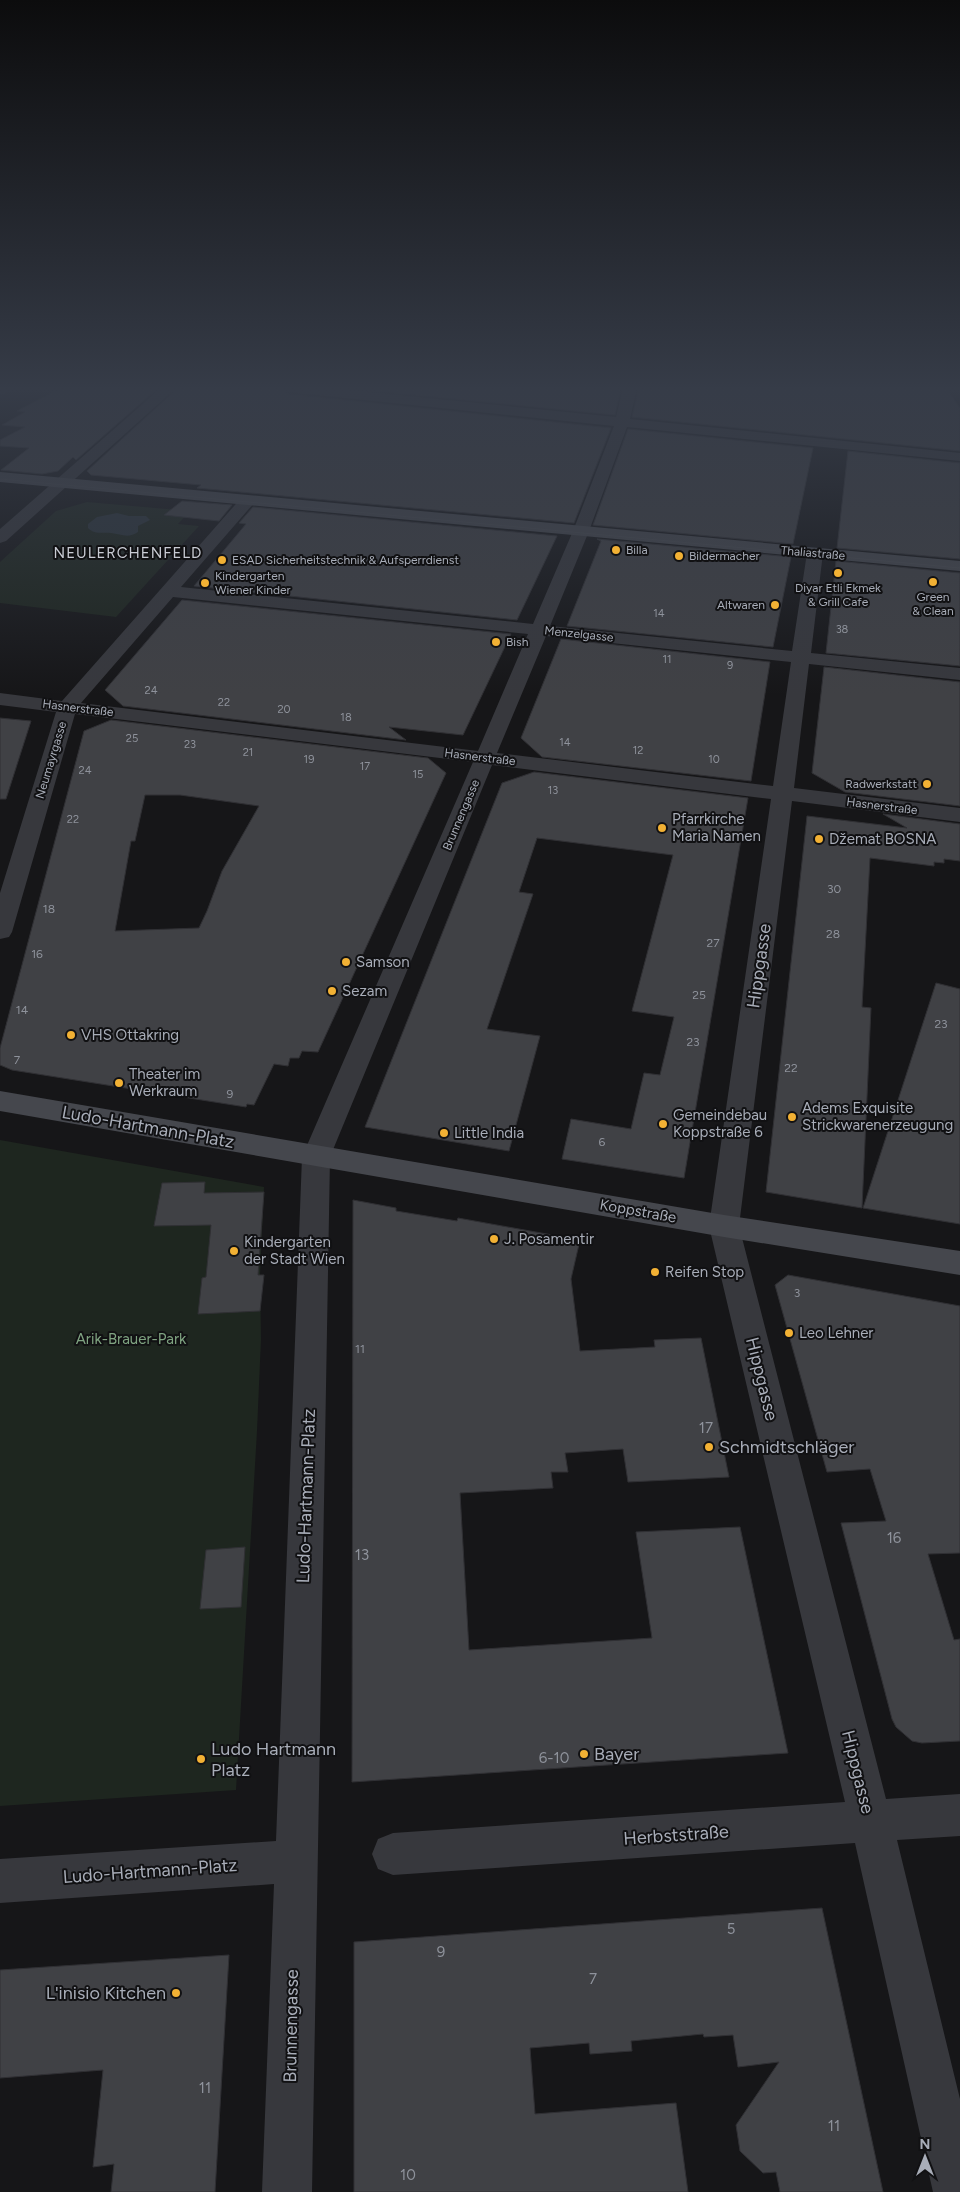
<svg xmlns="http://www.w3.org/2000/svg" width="960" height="2192" font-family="Figtree,sans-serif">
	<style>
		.green { fill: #1e261f }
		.water { fill: #2c353c }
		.building { fill: #404145; stroke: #303034; fill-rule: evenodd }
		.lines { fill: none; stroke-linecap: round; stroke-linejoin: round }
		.street { fill: #37383d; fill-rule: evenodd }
		.secondary { fill: #45474d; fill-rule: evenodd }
		.tram { stroke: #4a4c52; stroke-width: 1 }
		.poi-dot { fill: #f2b134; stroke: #111113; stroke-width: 2 }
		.labels { text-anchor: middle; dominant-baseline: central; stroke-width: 4; stroke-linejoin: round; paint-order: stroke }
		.far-number-label { font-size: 11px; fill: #8e929b }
		.far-poi-label { font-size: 12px; fill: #a8adb8; stroke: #111113; text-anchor: start }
		.far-street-label { font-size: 12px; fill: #a8adb8; stroke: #111113 }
		.number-label { font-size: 12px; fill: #8e929b }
		.far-quarter-label { font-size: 15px; letter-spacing: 1px; fill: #c9ccd4; stroke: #111113 }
		.poi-label { font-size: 15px; fill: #a8adb8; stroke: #111113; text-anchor: start }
		.street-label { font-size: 15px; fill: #a8adb8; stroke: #111113 }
		.park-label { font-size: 15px; fill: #7fa381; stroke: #111113 }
		.near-number-label { font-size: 15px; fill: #8e929b }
		.near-street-label { font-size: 18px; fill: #a8adb8; stroke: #111113 }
		.near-poi-label { font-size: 18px; fill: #a8adb8; stroke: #111113; text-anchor: start }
	</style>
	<rect width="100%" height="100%" fill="#161618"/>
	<g class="green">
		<path d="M 87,502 L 190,511 L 178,524 L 199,526 L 116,617 L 0,603 L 0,562 L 56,511 Z"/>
		<path d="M 0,1140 L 264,1187 L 260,1276 L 261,1339 L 257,1431 L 236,1790 L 0,1806 Z"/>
	</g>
	<path class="water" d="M 117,513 L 129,516 L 146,516 L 150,520 L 138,526 L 138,532 C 128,539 121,534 111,533 C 102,532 95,535 88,528 L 88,524 L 97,517 Z"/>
	<g class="building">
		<path d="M 61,388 L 158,388 L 76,460 L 73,457 L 58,471 L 42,474 L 1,470 L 29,448 L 0,446 L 0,440 L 25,427 L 2,425 L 25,412 L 17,411 Z"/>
		<path d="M 178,388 L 279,388 L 288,394 L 611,428 L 574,523 L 197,488 L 201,485 L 91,475 L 87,471 Z"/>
		<path d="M 346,388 L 621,388 L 615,415 Z"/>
		<path d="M 639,388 L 946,388 L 960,408 L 960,451 L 632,417 Z"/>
		<path d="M 628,429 L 813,448 L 793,544 L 593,525 Z"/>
		<path d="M 848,451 L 960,463 L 960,559 L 837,548 Z"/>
		<path d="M 182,501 L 232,505 L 219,521 L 164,515 Z"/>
		<path d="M 253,507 L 557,536 L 517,620 L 194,586 L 246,524 L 239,523 Z"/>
		<path d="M 597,539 L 791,557 L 773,647 L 567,626 L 601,541 Z"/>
		<path d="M 836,561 L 960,573 L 960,666 L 826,653 Z"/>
		<path d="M 182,600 L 511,634 L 463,735 L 389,727 L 406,740 L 123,706 L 105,690 Z"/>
		<path d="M 561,639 L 770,662 L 751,781 L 542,757 L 521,738 Z"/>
		<path d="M 824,667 L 960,682 L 960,806 L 845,792 L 812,773 Z"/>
		<path d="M 0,718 L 31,721 L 6,799 L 0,799 Z"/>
		<path d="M 111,720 L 428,758 L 446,773 L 318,1052 L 302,1051 L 299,1058 L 290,1058 L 288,1066 L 274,1064 L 254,1105 L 247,1104 L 246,1107 L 12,1070 L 0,1065 L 0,1048 L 84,731 ZM 145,795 L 180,795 L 259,806 L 222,871 L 207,911 L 199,928 L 115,931 L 131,841 L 135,841 Z"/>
		<path d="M 534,772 L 748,798 L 684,1178 L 562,1159 L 571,1119 L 631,1129 L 644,1073 L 660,1075 L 674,1017 L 632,1011 L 673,855 L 537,838 L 519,892 L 533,894 L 487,1029 L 540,1036 L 509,1151 L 365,1127 L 502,783 Z"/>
		<path d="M 883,814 L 960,824 L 960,861 L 944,859 L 944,863 L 934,862 L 934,866 L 870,858 L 862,1007 L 871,1008 L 862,1208 L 766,1192 L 807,816 L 907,828 Z"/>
		<path d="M 936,983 L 960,989 L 960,1224 L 863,1208 Z"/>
		<path d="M 205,1182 L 204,1193 L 264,1192 L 258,1275 L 264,1275 L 260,1311 L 198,1314 L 202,1278 L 206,1277 L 211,1225 L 154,1226 L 162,1183 Z"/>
		<path d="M 353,1200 L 396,1208 L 396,1211 L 457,1221 L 458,1218 L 580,1240 L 571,1279 L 580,1351 L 655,1347 L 654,1340 L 701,1338 L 729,1477 L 628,1482 L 623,1449 L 565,1453 L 568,1472 L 551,1472 L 553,1488 L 460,1493 L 469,1650 L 652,1638 L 636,1532 L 740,1527 L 788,1753 L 352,1782 Z"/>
		<path d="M 788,1275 L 960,1306 L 960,1553 L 928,1554 L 954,1640 L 960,1639 L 960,1741 L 922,1743 L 912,1741 L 896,1727 L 892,1719 L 841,1523 L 886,1521 L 870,1469 L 827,1472 L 775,1285 Z"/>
		<path d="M 245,1547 L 241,1607 L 200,1609 L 206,1550 Z"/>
		<path d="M 822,1908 L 883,2192 L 780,2192 L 776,2172 L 763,2173 L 740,2151 L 736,2125 L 779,2062 L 738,2067 L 733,2035 L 704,2037 L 703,2034 L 631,2041 L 632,2051 L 590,2054 L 589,2043 L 530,2048 L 535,2114 L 676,2103 L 688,2192 L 354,2192 L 354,1942 Z"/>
		<path d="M 229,1955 L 215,2192 L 111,2192 L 114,2164 L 93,2167 L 103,2070 L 0,2078 L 0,1970 Z"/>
	</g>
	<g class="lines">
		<g class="street">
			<path d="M 0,388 L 14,388 L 12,391 L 0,395 Z"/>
			<path d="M 161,388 L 176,388 L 6,541 L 0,543 L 0,529 Z"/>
			<path d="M 281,388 L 327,388 L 616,417 L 623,388 L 637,388 L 630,419 L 960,453 L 960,461 L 627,427 L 589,531 L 550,626 L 792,651 L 807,553 L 809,549 L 821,549 L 823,553 L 811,653 L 960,668 L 960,680 L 809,664 L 794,788 L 960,808 L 960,822 L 792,801 L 739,1226 L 886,1799 L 960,1794 L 960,1836 L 897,1840 L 960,2099 L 960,2192 L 933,2192 L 855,1843 L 393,1875 L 378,1869 L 372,1854 L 378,1839 L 393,1833 L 845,1802 L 709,1226 L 771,799 L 492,765 L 330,1157 L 312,2192 L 262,2192 L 274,1884 L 0,1903 L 0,1859 L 276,1841 L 302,1157 L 473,762 L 75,714 L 12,932 L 9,937 L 0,939 L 0,893 L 56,712 L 0,705 L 0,693 L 62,701 L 242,497 L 254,497 L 256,500 L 254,503 L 181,587 L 533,624 L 573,531 L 614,426 L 288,392 ZM 173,597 L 528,634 L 478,751 L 81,703 ZM 546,636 L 791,662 L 773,786 L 497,753 Z"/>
		</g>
		<g class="secondary">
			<path d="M 0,472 L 960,561 L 960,571 L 0,482 Z"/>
			<path d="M 0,1091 L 724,1215 L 960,1251 L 960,1275 L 724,1237 L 0,1111 Z"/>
		</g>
		<path class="tram" d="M 0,479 L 960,568"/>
	</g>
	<linearGradient id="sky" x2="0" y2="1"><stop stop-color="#0c0c0d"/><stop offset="0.56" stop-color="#363c48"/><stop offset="1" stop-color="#363c48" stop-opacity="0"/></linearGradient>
	<rect width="960" height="695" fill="url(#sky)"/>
	<g class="poi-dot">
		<circle cx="616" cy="550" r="5"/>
		<circle cx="679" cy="556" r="5"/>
		<circle cx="222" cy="560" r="5"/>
		<circle cx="838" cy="573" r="5"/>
		<circle cx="933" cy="582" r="5"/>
		<circle cx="205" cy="583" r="5"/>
		<circle cx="775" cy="605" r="5"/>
		<circle cx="496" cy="642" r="5"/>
		<circle cx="927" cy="784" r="5"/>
		<circle cx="662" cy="828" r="5"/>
		<circle cx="819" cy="839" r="5"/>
		<circle cx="346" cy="962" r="5"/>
		<circle cx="332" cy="991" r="5"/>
		<circle cx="71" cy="1035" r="5"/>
		<circle cx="119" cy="1083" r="5"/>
		<circle cx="792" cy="1117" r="5"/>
		<circle cx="663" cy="1124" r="5"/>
		<circle cx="444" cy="1133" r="5"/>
		<circle cx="494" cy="1239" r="5"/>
		<circle cx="234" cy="1251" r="5"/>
		<circle cx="655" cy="1272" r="5"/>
		<circle cx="789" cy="1333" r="5"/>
		<circle cx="709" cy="1447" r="5"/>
		<circle cx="584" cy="1754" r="5"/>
		<circle cx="201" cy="1759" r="5"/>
		<circle cx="176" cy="1993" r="5"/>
	</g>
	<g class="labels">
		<g class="far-number-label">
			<text x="659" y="613">14</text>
			<text x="842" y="629">38</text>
			<text x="667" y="659">11</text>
			<text x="730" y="665">9</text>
			<text x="151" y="690">24</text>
			<text x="224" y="702">22</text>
			<text x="284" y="709">20</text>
			<text x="346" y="717">18</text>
			<text x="132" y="738">25</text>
			<text x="565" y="742">14</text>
			<text x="190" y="744">23</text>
			<text x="638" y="750">12</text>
			<text x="248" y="752">21</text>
			<text x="309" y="759">19</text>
			<text x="714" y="759">10</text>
			<text x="365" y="766">17</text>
			<text x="85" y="770">24</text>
			<text x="418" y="774">15</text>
			<text x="553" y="790">13</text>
			<text x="73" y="819">22</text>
		</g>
		<g class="far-poi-label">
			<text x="626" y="550">Billa</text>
			<text x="689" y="556">Bildermacher</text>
			<text x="232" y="560">ESAD Sicherheitstechnik &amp; Aufsperrdienst</text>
			<text x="215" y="576">Kindergarten<tspan x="215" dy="14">Wiener Kinder</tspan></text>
			<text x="838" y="588" text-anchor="middle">Diyar Etli Ekmek<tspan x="838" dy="14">&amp; Grill Cafe</tspan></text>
			<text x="933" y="597" text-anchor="middle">Green<tspan x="933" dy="14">&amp; Clean</tspan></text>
			<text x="765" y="605" text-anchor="end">Altwaren</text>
			<text x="506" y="642">Bish</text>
			<text x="917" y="784" text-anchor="end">Radwerkstatt</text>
		</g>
		<g class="far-street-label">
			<text transform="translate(813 553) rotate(5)">Thaliastraße</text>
			<text transform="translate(579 634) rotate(6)">Menzelgasse</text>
			<text transform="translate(78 708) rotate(7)">Hasnerstraße</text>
			<text transform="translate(480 757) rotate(7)">Hasnerstraße</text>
			<text transform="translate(51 760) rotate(-73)">Neumayrgasse</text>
			<text transform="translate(882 806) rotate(7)">Hasnerstraße</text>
			<text transform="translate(461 815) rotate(-67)">Brunnengasse</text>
		</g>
		<g class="number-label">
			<text x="834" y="889">30</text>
			<text x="49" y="909">18</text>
			<text x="833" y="934">28</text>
			<text x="713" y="943">27</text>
			<text x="37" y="954">16</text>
			<text x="699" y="995">25</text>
			<text x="22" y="1010">14</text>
			<text x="941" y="1024">23</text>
			<text x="693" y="1042">23</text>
			<text x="17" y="1060">7</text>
			<text x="791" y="1068">22</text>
			<text x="230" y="1094">9</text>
			<text x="602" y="1142">6</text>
			<text x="797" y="1293">3</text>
			<text x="360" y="1349">11</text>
		</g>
		<g class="far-quarter-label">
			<text x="128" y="553">NEULERCHENFELD</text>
		</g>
		<g class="poi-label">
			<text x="672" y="819">Pfarrkirche<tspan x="672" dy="17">Maria Namen</tspan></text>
			<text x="829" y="839">Džemat BOSNA</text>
			<text x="356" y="962">Samson</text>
			<text x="342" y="991">Sezam</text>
			<text x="81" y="1035">VHS Ottakring</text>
			<text x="129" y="1074">Theater im<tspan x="129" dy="17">Werkraum</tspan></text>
			<text x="802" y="1108">Adems Exquisite<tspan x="802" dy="17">Strickwarenerzeugung</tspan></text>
			<text x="673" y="1115">Gemeindebau<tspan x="673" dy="17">Koppstraße 6</tspan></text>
			<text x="454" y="1133">Little India</text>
			<text x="504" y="1239">J. Posamentir</text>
			<text x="244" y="1242">Kindergarten<tspan x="244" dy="17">der Stadt Wien</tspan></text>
			<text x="665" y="1272">Reifen Stop</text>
			<text x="799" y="1333">Leo Lehner</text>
		</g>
		<g class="street-label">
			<text transform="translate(638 1211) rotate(10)">Koppstraße</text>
		</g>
		<g class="park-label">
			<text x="131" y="1339">Arik-Brauer-Park</text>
		</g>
		<g class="near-number-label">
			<text x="706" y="1428">17</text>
			<text x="894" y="1538">16</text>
			<text x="362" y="1555">13</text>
			<text x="554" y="1758">6-10</text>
			<text x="731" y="1929">5</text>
			<text x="441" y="1952">9</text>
			<text x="593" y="1979">7</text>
			<text x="205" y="2088">11</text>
			<text x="834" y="2126">11</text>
			<text x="408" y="2175">10</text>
		</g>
		<g class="near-street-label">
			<text transform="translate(759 966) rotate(-82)">Hippgasse</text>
			<text transform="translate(148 1127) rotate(10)">Ludo-Hartmann-Platz</text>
			<text transform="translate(762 1379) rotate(76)">Hippgasse</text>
			<text transform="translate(306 1496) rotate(-88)">Ludo-Hartmann-Platz</text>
			<text transform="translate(858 1772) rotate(76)">Hippgasse</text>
			<text transform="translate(676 1835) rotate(-4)">Herbststraße</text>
			<text transform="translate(150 1871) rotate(-4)">Ludo-Hartmann-Platz</text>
			<text transform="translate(291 2026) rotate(-89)">Brunnengasse</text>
		</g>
		<g class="near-poi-label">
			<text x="719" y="1447">Schmidtschläger</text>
			<text x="211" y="1749">Ludo Hartmann<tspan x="211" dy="21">Platz</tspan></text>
			<text x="594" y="1754">Bayer</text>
			<text x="166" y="1993" text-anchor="end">L'inisio Kitchen</text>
		</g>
	</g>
	<g transform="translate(925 2157)" stroke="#111113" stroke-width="4" paint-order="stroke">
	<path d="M0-4L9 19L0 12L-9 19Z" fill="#a8adb8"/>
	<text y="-8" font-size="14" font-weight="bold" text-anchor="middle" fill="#a8adb8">N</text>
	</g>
</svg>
